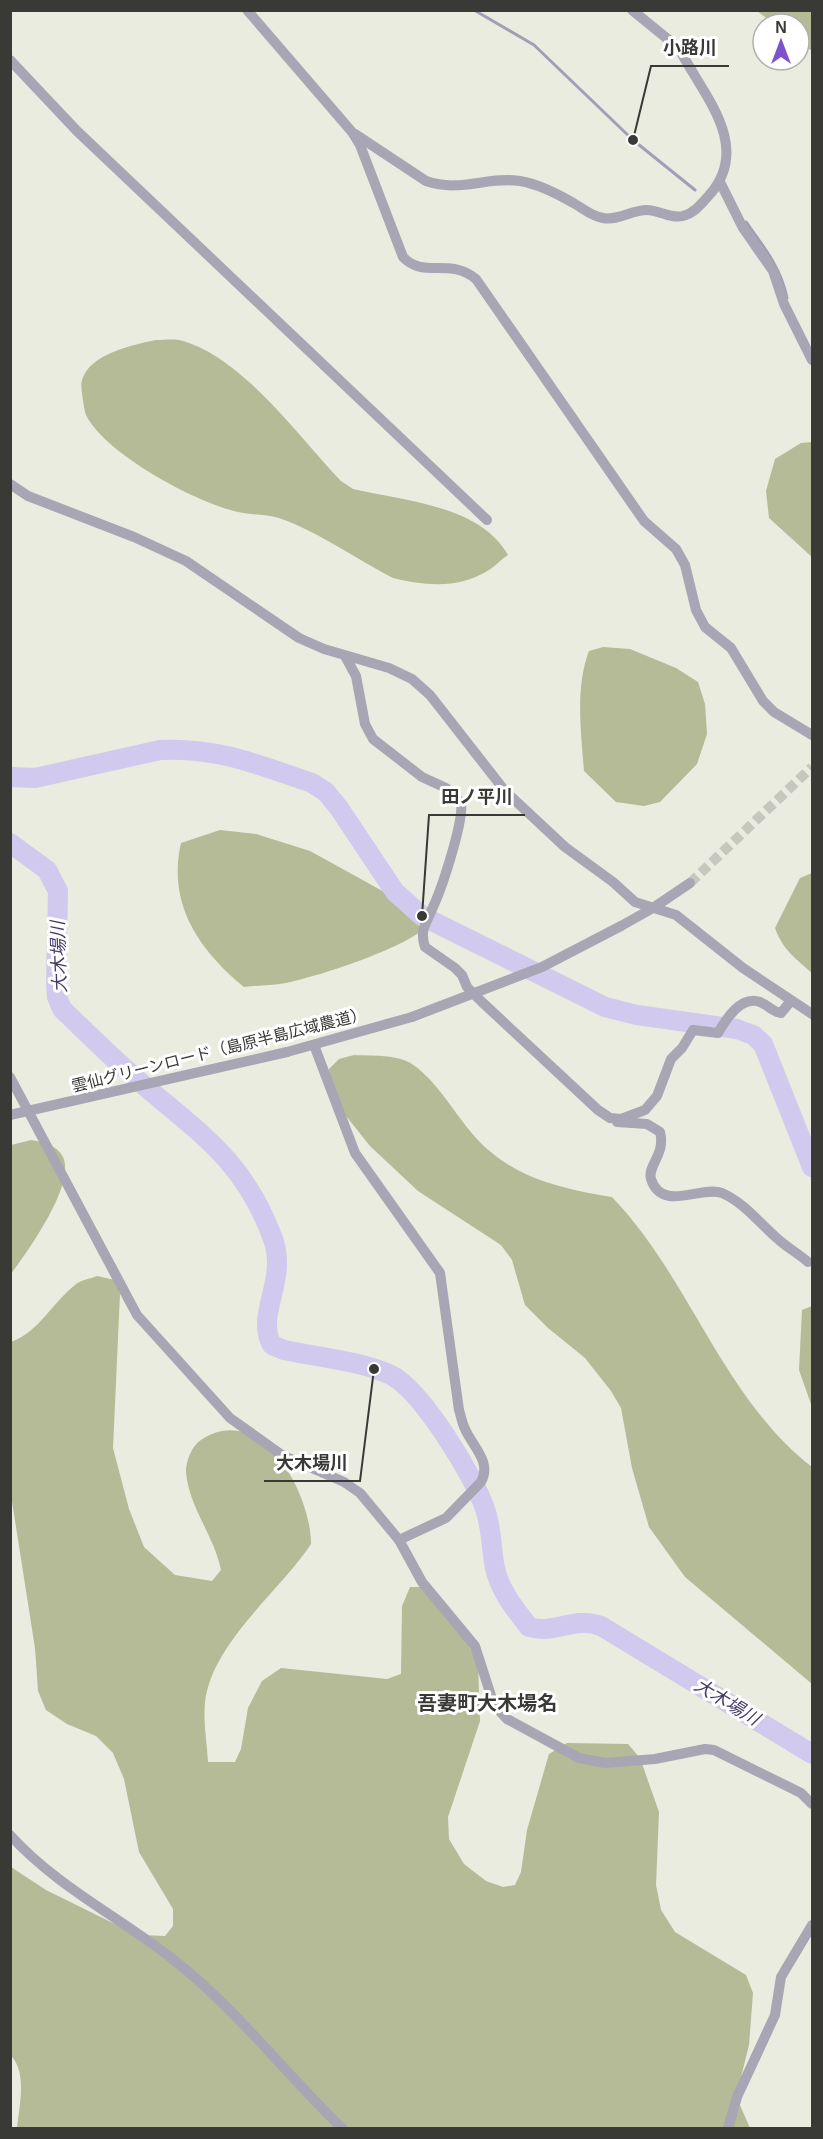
<svg xmlns="http://www.w3.org/2000/svg" width="823" height="2139" font-family="Arial,'Noto Sans JP',sans-serif">
	<style>
		.forest { fill: #b4bb96 }
		.lines { fill: none; stroke-linecap: round; stroke-linejoin: round }
		.stream { stroke: #a39eb6; stroke-width: 3 }
		.river { stroke: #d1c9ee; stroke-width: 20 }
		.minor-tunnel { stroke: #c6c8bd; stroke-width: 10; stroke-dasharray: 10 5; stroke-linecap: butt }
		.minor { stroke: #a8a5b5; stroke-width: 10 }
		.minor-bridge { stroke: #a8a5b5; stroke-width: 10 }
		.labels { text-anchor: middle; dominant-baseline: central; stroke-width: 6; stroke-linejoin: round; paint-order: stroke }
		.street-label { font-size: 16px; fill: #393a35; stroke: #fff }
		.water-label { font-size: 18px; font-style: italic; fill: #473969; stroke: #fff }
		.quarter-label { font-size: 20px; font-weight: bold; fill: #393a35; stroke: #fff }
		.leader { fill: none; stroke: #393a35; stroke-width: 2 }
		.callout-dot { fill: #393a35; stroke: #fff; stroke-width: 2 }
		.callout-label { font-size: 18px; text-anchor: middle; font-weight: bold; fill: #393a35; stroke: #fff; stroke-width: 6; stroke-linejoin: round; paint-order: stroke }
	</style>
	<rect width="100%" height="100%" fill="#e9ecdf"/>
	<g class="forest">
		<path d="M 757,11 L 812,11 L 812,51 L 799,41 L 799,24 L 774,24 Z"/>
		<path d="M 156,340 C 163,340 172,339 179,340 C 241,355 298,436 341,481 L 353,489 C 404,501 480,505 508,555 C 501,559 496,566 489,570 C 460,589 425,586 393,578 C 358,560 315,530 279,518 C 266,514 251,515 238,512 C 197,503 105,454 86,415 C 84,409 83,400 82,393 C 75,357 131,345 156,340 Z"/>
		<path d="M 812,442 L 812,557 L 769,518 L 766,491 L 775,459 L 801,443 Z"/>
		<path d="M 603,647 L 630,649 L 676,668 L 698,682 L 705,704 L 707,734 L 697,764 L 660,802 L 644,806 L 616,802 L 584,771 C 581,732 575,688 589,651 Z"/>
		<path d="M 220,830 L 256,834 L 310,851 L 388,894 L 416,914 L 426,927 C 403,949 319,976 286,983 C 272,986 258,985 244,987 C 199,950 167,904 181,843 Z"/>
		<path d="M 812,873 L 812,973 C 795,958 783,950 775,928 L 800,878 Z"/>
		<path d="M 354,1055 C 372,1056 396,1054 412,1064 C 444,1086 461,1129 492,1153 C 526,1181 570,1190 612,1197 C 690,1278 722,1397 812,1467 L 812,1684 L 685,1577 L 649,1527 L 632,1468 L 621,1408 L 611,1391 L 585,1358 L 548,1328 L 525,1305 L 512,1260 L 501,1245 L 418,1191 L 370,1146 L 330,1096 L 329,1069 L 339,1059 Z"/>
		<path d="M 31,1140 C 43,1142 57,1145 63,1157 C 76,1185 27,1252 11,1274 L 11,1145 Z"/>
		<path d="M 97,1276 L 115,1280 L 120,1294 L 113,1448 L 129,1509 L 144,1547 L 175,1575 L 212,1581 L 221,1570 C 214,1535 189,1508 186,1472 C 186,1460 192,1446 201,1440 C 261,1400 311,1493 311,1544 C 280,1591 212,1643 205,1702 C 203,1721 207,1743 208,1762 L 235,1762 L 241,1749 L 248,1708 L 262,1681 L 281,1668 L 387,1679 L 401,1674 L 402,1606 L 410,1587 L 425,1587 L 448,1606 L 478,1663 L 480,1721 L 448,1817 L 449,1839 L 464,1864 L 486,1881 L 503,1887 L 515,1885 L 521,1872 L 527,1830 L 549,1754 L 567,1743 L 628,1744 L 640,1758 L 659,1812 L 656,1885 L 661,1910 L 675,1932 L 746,1975 L 753,1993 L 749,2045 L 739,2085 L 739,2103 L 750,2128 L 17,2128 C 19,2107 28,2071 10,2055 L 11,1867 L 46,1890 L 121,1927 L 142,1935 L 165,1936 L 173,1926 L 173,1909 L 139,1852 L 124,1779 L 113,1753 L 96,1736 L 67,1724 L 46,1710 L 38,1691 L 35,1648 L 11,1495 L 11,1342 C 40,1331 52,1303 75,1285 C 80,1280 90,1279 97,1276 Z"/>
		<path d="M 812,1306 L 812,1407 L 799,1370 L 802,1310 Z"/>
	</g>
	<g class="lines">
		<g class="stream">
			<path d="M 474,10 L 534,45 L 633,140 L 695,190"/>
			<path d="M 746,222 C 764,247 781,268 787,298"/>
		</g>
		<g class="river">
			<path d="M 10,777 L 35,778 L 160,750 C 217,747 259,765 312,783 L 326,792 L 339,808 L 395,892 L 422,916 L 605,1007 L 637,1015 L 737,1029 L 753,1035 L 763,1044 L 769,1059 L 812,1167"/>
			<path d="M 10,843 L 47,870 L 58,891 L 56,983 L 57,997 L 62,1009 C 85,1031 108,1054 132,1075 C 194,1130 243,1156 273,1239 C 288,1281 255,1314 272,1345 L 284,1350 C 317,1357 362,1361 391,1375 C 422,1391 474,1476 485,1509 C 492,1528 491,1549 495,1568 C 500,1591 515,1609 529,1627 C 555,1635 573,1616 601,1626 L 812,1754"/>
		</g>
		<path class="minor-tunnel" d="M 690,883 L 812,767"/>
		<g class="minor">
			<path d="M 247,10 L 352,132 L 360,145 L 403,257 C 423,279 450,257 476,279 L 644,521 L 676,549 L 685,565 L 696,610 L 705,627 L 731,648 L 763,701 L 774,712 L 812,735"/>
			<path d="M 10,60 L 77,131 L 487,520"/>
			<path d="M 355,134 L 426,181 C 460,193 488,176 520,181 C 539,184 558,194 575,204 C 584,209 591,216 603,218 C 619,221 631,210 647,210 C 659,210 670,219 683,216 C 695,213 703,202 711,193 C 750,146 706,98 682,54 L 675,45 L 632,10"/>
			<path d="M 720,182 L 743,228 L 773,271 L 784,304 L 812,360"/>
			<path d="M 10,484 L 28,496 L 134,537 L 186,561 L 299,638 L 324,649 L 389,668 L 412,679 L 430,695 L 505,791 L 565,847 L 613,882 L 635,902 L 676,915 L 743,968 L 812,1014"/>
			<path d="M 345,656 L 356,676 L 365,724 L 373,739 L 422,777 L 446,788 L 461,803 C 464,821 442,888 433,907 C 427,923 419,929 425,947 L 455,968 L 462,975 L 467,987 L 482,1002 L 598,1110 L 610,1118 L 621,1119 L 645,1110 L 657,1096 L 671,1059 L 682,1048 L 693,1030 L 718,1033 C 726,1019 741,995 760,1002 C 768,1005 773,1012 781,1013 L 790,1002"/>
			<path d="M 621,926 L 653,908 L 690,883"/>
			<path d="M 314,1045 L 355,1153 L 440,1273 L 459,1410 C 461,1416 462,1423 465,1429 C 473,1447 492,1462 481,1482 L 446,1518 L 399,1540"/>
			<path d="M 287,1052 L 412,1017"/>
			<path d="M 10,1077 L 137,1315 L 230,1418 L 282,1455 L 344,1482 L 360,1493 L 399,1540 L 422,1582 L 475,1646 L 494,1705 L 507,1719 L 579,1758 L 605,1763 L 655,1759 L 705,1749 L 714,1750 L 801,1793 L 812,1804"/>
			<path d="M 617,1122 L 647,1124 L 660,1132 C 666,1154 647,1166 651,1179 C 662,1213 701,1185 722,1193 C 745,1203 760,1224 779,1240 C 788,1248 799,1254 808,1262"/>
			<path d="M 10,1835 C 56,1886 121,1918 174,1960 C 236,2009 285,2073 342,2128"/>
			<path d="M 728,2128 L 737,2097 L 775,2015 L 781,1977 L 812,1925"/>
		</g>
		<g class="minor-bridge">
			<path d="M 412,1017 L 542,967 L 621,926"/>
			<path d="M 10,1115 L 287,1052"/>
		</g>
	</g>
	<g class="labels">
		<g class="street-label">
			<text transform="translate(219 1050) rotate(-14)">雲仙グリーンロード（島原半島広域農道）</text>
		</g>
		<g class="water-label">
			<text transform="translate(59 957) rotate(-92)">大木場川</text>
			<text transform="translate(727 1702) rotate(31)">大木場川</text>
		</g>
		<g class="quarter-label">
			<text x="487" y="1703">吾妻町大木場名</text>
		</g>
	</g>
	<path class="leader" d="M633 140L651 66H729M422 916L429 815H525M374 1369L360 1481H264"/>
	<g class="callout-dot">
		<circle cx="633" cy="140" r="6"/>
		<circle cx="422" cy="916" r="6"/>
		<circle cx="374" cy="1369" r="6"/>
	</g>
	<g class="callout-label">
		<text x="690" y="54">小路川</text>
		<text x="477" y="803">田ノ平川</text>
		<text x="312" y="1469">大木場川</text>
	</g>
	<rect width="823" height="2139" fill="none" stroke="#393a35" stroke-width="24"/>
	<g transform="translate(781 42)"><circle r="28" fill="#ffffff" stroke="#b0b0ae" stroke-width="1.5"/>
	<path d="M0-4.5L10 22L0 15L-10 22Z" fill="#7c53cc"/>
	<text y="-9" font-size="16" font-weight="bold" text-anchor="middle" fill="#393a35">N</text>
	</g>
</svg>
